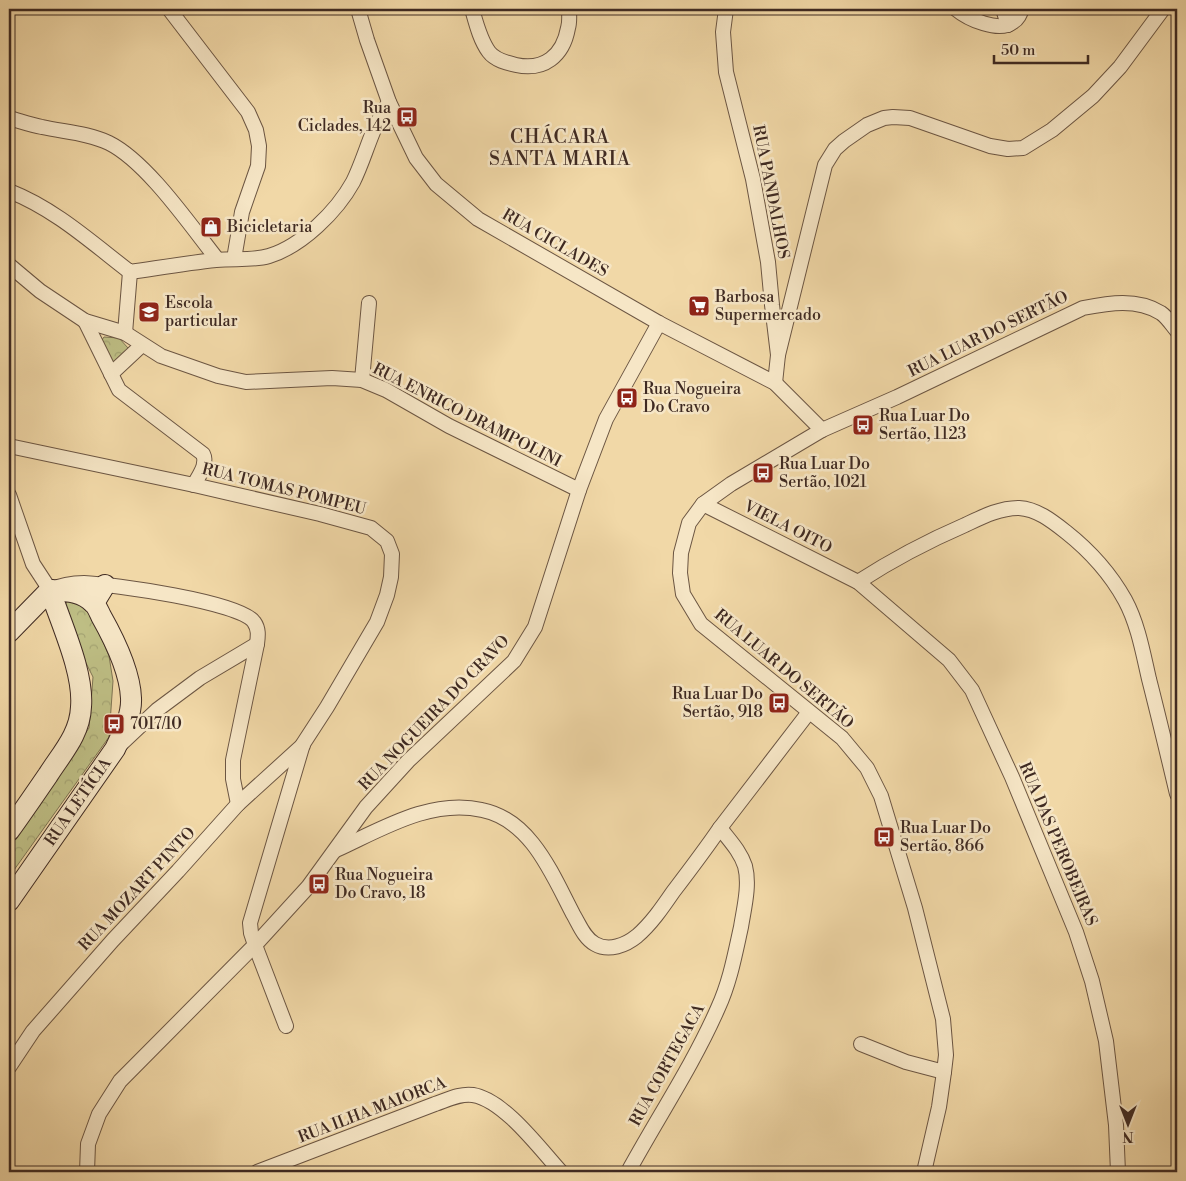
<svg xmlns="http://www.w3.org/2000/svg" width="1186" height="1181" font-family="'Libre Bodoni',serif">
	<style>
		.forest { fill: url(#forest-crowns); stroke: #7e7453 }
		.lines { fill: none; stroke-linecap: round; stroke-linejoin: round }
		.street-casing { stroke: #6c5643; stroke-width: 16 }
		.secondary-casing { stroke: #3f2a22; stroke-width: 22 }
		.street { stroke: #f6e6c6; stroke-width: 14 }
		.secondary { stroke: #f6e6c6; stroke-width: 20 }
		.labels { text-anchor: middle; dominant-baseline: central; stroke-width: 5; stroke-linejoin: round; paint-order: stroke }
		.poi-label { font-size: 16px; fill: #3f2a22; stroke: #f6e6c6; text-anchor: start }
		.street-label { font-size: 16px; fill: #3f2a22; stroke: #f6e6c6 }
		.quarter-label { font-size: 19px; letter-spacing: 1px; fill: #3f2a22; stroke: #f6e6c6 }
	</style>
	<defs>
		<pattern id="forest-crowns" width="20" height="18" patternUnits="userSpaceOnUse" patternTransform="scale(1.25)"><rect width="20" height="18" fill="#bebe84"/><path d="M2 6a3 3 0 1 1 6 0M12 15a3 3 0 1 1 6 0" fill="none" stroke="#a4a372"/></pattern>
	</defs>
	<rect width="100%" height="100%" fill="#f1d8a7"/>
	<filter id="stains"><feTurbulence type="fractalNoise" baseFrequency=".004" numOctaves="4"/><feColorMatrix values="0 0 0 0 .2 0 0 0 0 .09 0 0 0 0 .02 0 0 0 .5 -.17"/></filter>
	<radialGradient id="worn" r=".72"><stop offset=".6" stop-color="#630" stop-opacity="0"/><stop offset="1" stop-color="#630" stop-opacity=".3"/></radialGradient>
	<g class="forest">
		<path d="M 104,337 L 119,338 L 128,348 L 117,367 L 109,360 L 101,341 Z"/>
		<path d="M 70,598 L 79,599 L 93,618 L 109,656 L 113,681 L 109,737 L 9,877 L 9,843 L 89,728 L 93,677 L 60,611 Z"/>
	</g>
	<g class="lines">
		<g class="street-casing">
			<g id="street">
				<path d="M 169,9 L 248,112 L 256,130 L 259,146 L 258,166 L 242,212 L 234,259"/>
				<path d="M 358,9 L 367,40 L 389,102 L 416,158 L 436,184 L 478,219 L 659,323 L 775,383 L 822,430"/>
				<path d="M 472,9 C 476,23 480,40 489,52 C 495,60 507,63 516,65 C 544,71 563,56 568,28 C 570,22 569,15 569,9"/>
				<path d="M 726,9 L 723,32 L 726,72 L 753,179 L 768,262 L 772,305 L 778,355 L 775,383"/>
				<path d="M 956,9 C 968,19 999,33 1013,22 C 1018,19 1020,14 1022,9"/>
				<path d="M 1003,9 L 1008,25"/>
				<path d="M 9,118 C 20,121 31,125 42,127 C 64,132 88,133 109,143 C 147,162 190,225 217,259"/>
				<path d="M 9,191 C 55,209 91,242 130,272 C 158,268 187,263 216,260 C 234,258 252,261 269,256 C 302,246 337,211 353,182 C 361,166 366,149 373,132 C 377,122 383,112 389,102"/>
				<path d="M 9,265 L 40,291 L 85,321 L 125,333 L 161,356 L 218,376 L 246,382 L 332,378 L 362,380 L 386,390 L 449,426 L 579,490"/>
				<path d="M 85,321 L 119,390 L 203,454 C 208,464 199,475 194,485"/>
				<path d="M 125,333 L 130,272"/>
				<path d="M 778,355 L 825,165 L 835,149 L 844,141 L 867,125 L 884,118 L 893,117 L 910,118 L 990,146 L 1008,149 L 1023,148 L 1052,130 L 1093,96 L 1120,67 L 1163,9"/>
				<path d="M 111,374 L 142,345"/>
				<path d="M 362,380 L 369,303"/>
				<path d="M 9,446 L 194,485 L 320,514 L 371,528 L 387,541 L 392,554 L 391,577 L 387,595 L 377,622 L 327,707 L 303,744 L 250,923 L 251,933 L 255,945 L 286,1026"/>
				<path d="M 9,495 L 33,564 L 50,590 C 61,585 71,583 84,583 C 111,584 241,602 254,622 C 259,629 258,636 257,644 L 233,760 L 233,779 L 238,804"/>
				<path d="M 703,504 L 858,582 L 949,660 L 972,690 L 1012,777 L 1076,932 L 1092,981 L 1106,1041 L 1116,1125 L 1118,1172"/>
				<path d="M 858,582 C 892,560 928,541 965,525 C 982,517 999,508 1019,508 C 1037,509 1052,521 1066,532 C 1090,551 1110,573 1125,600 C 1138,624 1143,653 1149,679 C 1159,718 1168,756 1177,794"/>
				<path d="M 121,744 L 157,710 L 200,678 L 257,644"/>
				<path d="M 336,850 C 380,830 431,798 482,810 C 531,820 552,874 573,914 C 579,924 584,938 595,944 C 609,952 626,945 637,936 C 651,924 662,908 673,892 C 689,871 705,850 720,828"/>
				<path d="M 861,1044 L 906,1062 L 944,1072"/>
				<path d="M 9,1067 L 33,1031 L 113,940 L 178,871 L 238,804 L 303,745"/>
				<path d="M 87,1172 L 88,1144 L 99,1114 L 120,1081 L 255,945 L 308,887 L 366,807 L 408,761 L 514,661 L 535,627 L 579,490 L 606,419 L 659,323"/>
				<path d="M 257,1172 L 435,1104 C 447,1100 460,1093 473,1095 C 504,1100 540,1149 561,1172"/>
				<path d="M 628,1172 C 658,1117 693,1065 718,1008 C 730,982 735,954 741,927 C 744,908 750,885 745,866 C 740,851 730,841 720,828 L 809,712"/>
				<path d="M 924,1172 L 939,1107 L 944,1072 L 946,1055 L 943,1019 L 915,908 L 881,796 L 867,768 L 842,738 L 701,624 L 683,594 L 680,573 L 681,553 L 689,523 L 703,504 L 731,484 L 822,430 L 897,397 L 1083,308 C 1109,303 1137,298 1161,313 C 1167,317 1172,325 1177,331"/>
			</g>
		</g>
		<g class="secondary-casing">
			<g id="secondary">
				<path d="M 94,603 L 105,585"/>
				<path d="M 9,632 L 50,590"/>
				<path d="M 9,831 C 22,813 35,794 48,775 C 62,753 80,734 81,707 C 84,672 61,624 50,590"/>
				<path d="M 9,901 L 115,749 C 122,734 132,716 131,698 C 130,671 114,639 101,616 C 99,612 97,606 93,603 C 82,591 65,591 50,590"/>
			</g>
		</g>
		<use href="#street" class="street"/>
		<use href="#secondary" class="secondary"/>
	</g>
	<defs>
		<g id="bus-square" transform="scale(1.125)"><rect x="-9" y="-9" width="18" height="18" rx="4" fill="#8f2418" stroke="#f6e6c6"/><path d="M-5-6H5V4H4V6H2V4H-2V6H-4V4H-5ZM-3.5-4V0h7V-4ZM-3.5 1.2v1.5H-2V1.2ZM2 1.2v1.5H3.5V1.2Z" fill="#fff"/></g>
		<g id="shop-square" transform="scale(1.125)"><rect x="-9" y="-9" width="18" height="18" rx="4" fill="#8f2418" stroke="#f6e6c6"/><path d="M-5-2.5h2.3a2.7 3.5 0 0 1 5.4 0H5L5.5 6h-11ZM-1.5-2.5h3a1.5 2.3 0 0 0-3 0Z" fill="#fff"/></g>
		<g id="supermarket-square" transform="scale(1.125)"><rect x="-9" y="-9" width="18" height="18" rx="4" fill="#8f2418" stroke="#f6e6c6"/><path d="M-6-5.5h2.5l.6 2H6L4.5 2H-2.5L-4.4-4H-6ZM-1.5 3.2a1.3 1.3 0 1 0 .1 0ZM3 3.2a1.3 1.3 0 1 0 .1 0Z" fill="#fff"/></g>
		<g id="school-square" transform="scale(1.125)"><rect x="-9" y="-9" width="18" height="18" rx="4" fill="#8f2418" stroke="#f6e6c6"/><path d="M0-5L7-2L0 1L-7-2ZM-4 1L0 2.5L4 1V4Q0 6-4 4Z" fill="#fff"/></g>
	</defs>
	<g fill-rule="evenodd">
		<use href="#bus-square" x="407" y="117"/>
		<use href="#shop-square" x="211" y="227"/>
		<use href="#supermarket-square" x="699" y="306"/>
		<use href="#school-square" x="149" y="312"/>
		<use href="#bus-square" x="627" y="398"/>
		<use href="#bus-square" x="863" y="425"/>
		<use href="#bus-square" x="763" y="473"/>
		<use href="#bus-square" x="779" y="703"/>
		<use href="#bus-square" x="114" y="724"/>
		<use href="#bus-square" x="884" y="837"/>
		<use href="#bus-square" x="319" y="884"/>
	</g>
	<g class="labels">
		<g class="poi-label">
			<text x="391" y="108" text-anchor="end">Rua<tspan x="391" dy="18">Ciclades, 142</tspan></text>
			<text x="227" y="227">Bicicletaria</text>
			<text x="715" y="297">Barbosa<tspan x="715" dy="18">Supermercado</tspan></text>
			<text x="165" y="303">Escola<tspan x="165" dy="18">particular</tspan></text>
			<text x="643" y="389">Rua Nogueira<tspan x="643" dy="18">Do Cravo</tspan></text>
			<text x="879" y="416">Rua Luar Do<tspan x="879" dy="18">Sertão, 1123</tspan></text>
			<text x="779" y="464">Rua Luar Do<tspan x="779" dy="18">Sertão, 1021</tspan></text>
			<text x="763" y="694" text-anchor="end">Rua Luar Do<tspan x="763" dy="18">Sertão, 918</tspan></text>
			<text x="130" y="724">7017/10</text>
			<text x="900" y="828">Rua Luar Do<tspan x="900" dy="18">Sertão, 866</tspan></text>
			<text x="335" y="875">Rua Nogueira<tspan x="335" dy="18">Do Cravo, 18</tspan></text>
		</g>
		<g class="street-label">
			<text transform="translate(771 192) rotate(79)">RUA PANDALHOS</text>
			<text transform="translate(555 243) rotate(30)">RUA CICLADES</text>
			<text transform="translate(988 334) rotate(-26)">RUA LUAR DO SERTÃO</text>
			<text transform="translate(467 415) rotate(27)">RUA ENRICO DRAMPOLINI</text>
			<text transform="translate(284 489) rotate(14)">RUA TOMAS POMPEU</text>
			<text transform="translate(788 527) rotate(27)">VIELA OITO</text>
			<text transform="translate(784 669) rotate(40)">RUA LUAR DO SERTÃO</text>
			<text transform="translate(434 713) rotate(-46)">RUA NOGUEIRA DO CRAVO</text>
			<text transform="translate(78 802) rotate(-55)">RUA LETÍCIA</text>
			<text transform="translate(1058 844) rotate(67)">RUA DAS PEROBEIRAS</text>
			<text transform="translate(137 889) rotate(-47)">RUA MOZART PINTO</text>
			<text transform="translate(667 1065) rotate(-61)">RUA CORTEGACA</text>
			<text transform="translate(372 1110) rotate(-21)">RUA ILHA MAIORCA</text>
		</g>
		<g class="quarter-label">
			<text x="560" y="137">CHÁCARA<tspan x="560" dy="22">SANTA MARIA</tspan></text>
		</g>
	</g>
	<rect width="1186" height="1181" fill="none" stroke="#f1d8a7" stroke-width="30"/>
	<rect x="10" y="10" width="1166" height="1161" fill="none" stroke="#3f2a22" stroke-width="2.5"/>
	<rect x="15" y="15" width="1156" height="1151" fill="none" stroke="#3f2a22"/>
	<g transform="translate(1128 1124) rotate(180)" stroke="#f6e6c6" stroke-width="4" paint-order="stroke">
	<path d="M0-4L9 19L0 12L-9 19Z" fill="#3f2a22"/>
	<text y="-8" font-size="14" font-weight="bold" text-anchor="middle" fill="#3f2a22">N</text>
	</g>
	<path d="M994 55v8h94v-8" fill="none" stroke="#3f2a22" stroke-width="2.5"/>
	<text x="1001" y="55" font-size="15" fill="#3f2a22" stroke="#f6e6c6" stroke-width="4" paint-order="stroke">50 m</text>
	<rect width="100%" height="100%" filter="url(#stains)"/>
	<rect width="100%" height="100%" fill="url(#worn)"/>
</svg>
